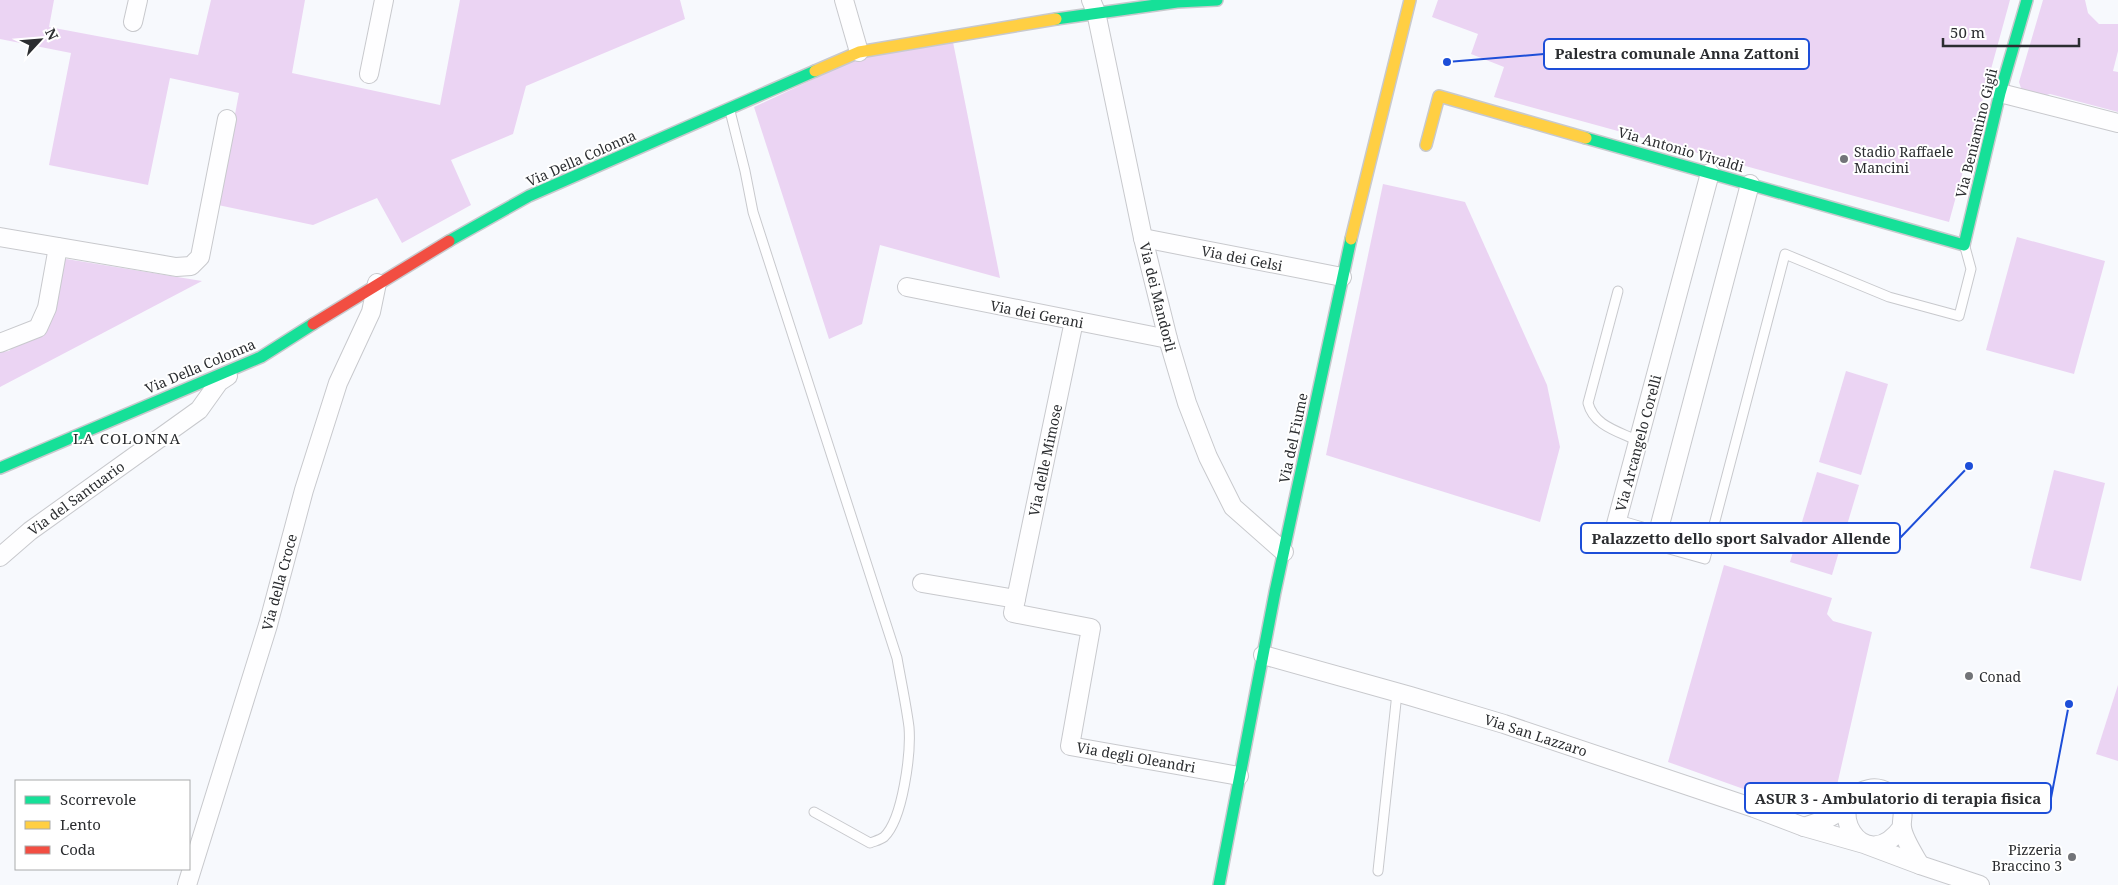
<svg xmlns="http://www.w3.org/2000/svg" width="2118" height="885" font-family="'Noto Serif',serif">
	<style>
		.green { fill: #ebd4f3 }
		.lines { fill: none; stroke-linecap: round; stroke-linejoin: round }
		.lane-casing { stroke: #c8c9cd; stroke-width: 11 }
		.street-casing { stroke: #c8c9cd; stroke-width: 20 }
		.fast-casing { stroke: #c8c9cd; stroke-width: 14 }
		.slow-casing { stroke: #c8c9cd; stroke-width: 14 }
		.jam-casing { stroke: #c8c9cd; stroke-width: 14 }
		.lane { stroke: #fefeff; stroke-width: 9 }
		.street { stroke: #fefeff; stroke-width: 18 }
		.fast { stroke: #16e098; stroke-width: 11 }
		.slow { stroke: #ffcf43; stroke-width: 11 }
		.jam { stroke: #f24e42; stroke-width: 11 }
		.poi-dot { fill: #727478; stroke: #fff; stroke-width: 2 }
		.labels { text-anchor: middle; dominant-baseline: central; stroke-width: 4; stroke-linejoin: round; paint-order: stroke }
		.street-label { font-size: 14px; fill: #2b2d30; stroke: #fff }
		.poi-label { font-size: 14px; fill: #2b2d30; stroke: #fff; text-anchor: start }
		.neighbourhood-label { font-size: 15px; letter-spacing: 1px; fill: #2b2d30; stroke: #fff }
		.leader { fill: none; stroke: #1d4ed8; stroke-width: 2 }
		.callout-dot { fill: #1d4ed8; stroke: #fff; stroke-width: 2 }
		.callout { fill: #fff; stroke: #1d4ed8; stroke-width: 2 }
		.callout-label { font-size: 15px; text-anchor: middle; font-weight: bold; fill: #2b2d30 }
	</style>
	<rect width="100%" height="100%" fill="#f7f9fd"/>
	<g class="green">
		<path d="M 0,0 L 54,0 L 49,27 L 198,55 L 211,0 L 305,0 L 292,73 L 440,105 L 460,0 L 680,0 L 685,19 L 526,86 L 513,134 L 451,160 L 471,205 L 402,243 L 377,198 L 313,225 L 218,205 L 239,93 L 170,78 L 148,185 L 49,165 L 71,53 L 0,39 Z"/>
		<path d="M 1438,0 L 2010,0 L 1949,222 L 1494,97 L 1504,67 L 1471,54 L 1478,34 L 1432,17 Z"/>
		<path d="M 2043,0 L 2085,0 L 2088,13 L 2099,24 L 2118,24 L 2118,51 L 2113,71 L 2118,72 L 2118,112 L 2050,94 L 2037,98 L 2023,94 L 2019,82 Z"/>
		<path d="M 953,42 L 1000,278 L 880,245 L 862,324 L 829,339 L 754,107 L 861,57 Z"/>
		<path d="M 1383,184 L 1465,202 L 1547,385 L 1560,447 L 1540,522 L 1326,455 Z"/>
		<path d="M 2017,237 L 2105,261 L 2074,374 L 1986,350 Z"/>
		<path d="M 54,257 L 202,281 L 0,387 L 0,352 L 9,351 L 32,327 Z"/>
		<path d="M 1846,371 L 1888,384 L 1861,475 L 1819,462 Z"/>
		<path d="M 2054,470 L 2105,483 L 2081,581 L 2030,568 Z"/>
		<path d="M 1817,472 L 1859,485 L 1832,575 L 1790,562 Z"/>
		<path d="M 1724,565 L 1832,598 L 1827,614 L 1833,621 L 1872,632 L 1835,794 L 1825,803 L 1805,811 L 1668,762 Z"/>
		<path d="M 2118,685 L 2118,761 L 2096,754 Z"/>
	</g>
	<g class="lines">
		<g class="lane-casing">
			<g id="lane">
				<path d="M 730,111 L 745,171 L 753,212 L 897,658 C 901,681 906,704 909,727 C 911,753 903,819 884,837 C 880,840 875,841 870,843 L 814,812"/>
				<path d="M 1618,291 L 1588,403 C 1594,426 1618,431 1638,441"/>
				<path d="M 1657,536 L 1662,547 L 1705,559 L 1785,254 L 1889,297 L 1959,316 L 1971,269 L 1965,247"/>
				<path d="M 1378,871 L 1397,693"/>
			</g>
		</g>
		<g class="street-casing">
			<g id="street">
				<path d="M 844,0 L 859,52"/>
				<path d="M 1091,0 L 1096,12 L 1143,238 L 1168,339 L 1187,403 L 1208,457 L 1233,507 L 1284,552"/>
				<path d="M 133,22 L 138,0"/>
				<path d="M 369,74 L 384,0"/>
				<path d="M 2000,93 L 2118,123"/>
				<path d="M 1710,173 L 1616,524 L 1657,536 L 1750,184"/>
				<path d="M 0,237 L 176,267 L 191,266 L 200,257 L 227,119"/>
				<path d="M 1143,238 L 1342,277"/>
				<path d="M 907,287 L 1168,339"/>
				<path d="M 0,343 L 38,328 L 47,308 L 58,247"/>
				<path d="M 0,557 L 30,531 L 199,410 L 219,382 L 228,376"/>
				<path d="M 922,583 L 1016,599 L 1013,613 L 1091,628 L 1070,746 L 1239,776"/>
				<path d="M 1016,599 L 1074,321"/>
				<path d="M 1263,655 L 1410,696 L 1504,724 L 1754,808 L 1804,827 L 1864,844 L 1920,865 L 1980,885"/>
				<path d="M 1804,827 L 1827,819 L 1848,807"/>
				<path d="M 1902,827 C 1863,881 1819,800 1869,789 C 1882,786 1899,796 1902,809 C 1904,815 1901,821 1902,827 C 1903,838 1915,856 1920,865"/>
				<path d="M 187,885 L 268,625 L 304,490 L 338,383 L 371,312 L 377,283"/>
			</g>
		</g>
		<g class="fast-casing">
			<g id="fast">
				<path d="M 1056,19 L 1177,2 L 1217,0"/>
				<path d="M 1586,138 L 1964,245 L 2000,93 L 2027,0"/>
				<path d="M 449,241 L 529,196 L 815,71"/>
				<path d="M 0,468 L 261,357 L 313,324"/>
				<path d="M 1219,885 L 1275,592 L 1351,239"/>
			</g>
		</g>
		<g class="slow-casing">
			<g id="slow">
				<path d="M 815,71 L 859,52 L 1056,19"/>
				<path d="M 1426,145 L 1439,96 L 1586,138"/>
				<path d="M 1351,239 L 1410,0"/>
			</g>
		</g>
		<g class="jam-casing">
			<path id="jam" d="M 313,324 L 449,241"/>
		</g>
		<use href="#lane" class="lane"/>
		<use href="#street" class="street"/>
		<use href="#fast" class="fast"/>
		<use href="#slow" class="slow"/>
		<use href="#jam" class="jam"/>
	</g>
	<g class="poi-dot">
		<circle cx="1844" cy="159" r="5"/>
		<circle cx="1969" cy="676" r="5"/>
		<circle cx="2072" cy="857" r="5"/>
	</g>
	<g class="labels">
		<g class="street-label">
			<text transform="translate(1976 133) rotate(-76)">Via Beniamino Gigli</text>
			<text transform="translate(1681 149) rotate(16)">Via Antonio Vivaldi</text>
			<text transform="translate(581 158) rotate(-24)">Via Della Colonna</text>
			<text transform="translate(1242 258) rotate(11)">Via dei Gelsi</text>
			<text transform="translate(1158 297) rotate(76)">Via dei Mandorli</text>
			<text transform="translate(1037 314) rotate(11)">Via dei Gerani</text>
			<text transform="translate(200 366) rotate(-23)">Via Della Colonna</text>
			<text transform="translate(1293 438) rotate(-78)">Via del Fiume</text>
			<text transform="translate(1638 443) rotate(-75)">Via Arcangelo Corelli</text>
			<text transform="translate(1045 460) rotate(-78)">Via delle Mimose</text>
			<text transform="translate(76 498) rotate(-36)">Via del Santuario</text>
			<text transform="translate(279 582) rotate(-75)">Via della Croce</text>
			<text transform="translate(1536 735) rotate(18)">Via San Lazzaro</text>
			<text transform="translate(1136 757) rotate(10)">Via degli Oleandri</text>
		</g>
		<g class="poi-label">
			<text x="1854" y="151">Stadio Raffaele<tspan x="1854" dy="16">Mancini</tspan></text>
			<text x="1979" y="676">Conad</text>
			<text x="2062" y="849" text-anchor="end">Pizzeria<tspan x="2062" dy="16">Braccino 3</tspan></text>
		</g>
		<g class="neighbourhood-label">
			<text x="127" y="438">LA COLONNA</text>
		</g>
	</g>
	<path class="leader" d="M1447 62L1544 54M1969 466L1900 538M2069 704L2051 798"/>
	<g class="callout-dot">
		<circle cx="1447" cy="62" r="5"/>
		<circle cx="1969" cy="466" r="5"/>
		<circle cx="2069" cy="704" r="5"/>
	</g>
	<g class="callout">
		<rect x="1544" y="39" width="265" height="30" rx="5"/>
		<rect x="1581" y="523" width="319" height="30" rx="5"/>
		<rect x="1745" y="783" width="306" height="30" rx="5"/>
	</g>
	<g class="callout-label">
		<text x="1677" y="59">Palestra comunale Anna Zattoni</text>
		<text x="1741" y="544">Palazzetto dello sport Salvador Allende</text>
		<text x="1898" y="804">ASUR 3 - Ambulatorio di terapia fisica</text>
	</g>
	<rect x="15" y="780" width="175" height="90" fill="#ffffff" stroke="#aaabac"/>
	<rect x="25" y="796" width="25" height="8" fill="#16e098" stroke="#aaabac"/>
	<text x="60" y="805" font-size="15" fill="#2b2d30">Scorrevole</text>
	<rect x="25" y="821" width="25" height="8" fill="#ffcf43" stroke="#aaabac"/>
	<text x="60" y="830" font-size="15" fill="#2b2d30">Lento</text>
	<rect x="25" y="846" width="25" height="8" fill="#f24e42" stroke="#aaabac"/>
	<text x="60" y="855" font-size="15" fill="#2b2d30">Coda</text>
	<g transform="translate(40 40) rotate(64)" stroke="#ffffff" stroke-width="4" paint-order="stroke">
	<path d="M0-4L9 19L0 12L-9 19Z" fill="#2b2d30"/>
	<text y="-8" font-size="14" font-weight="bold" text-anchor="middle" fill="#2b2d30">N</text>
	</g>
	<path d="M1943 38v8h136v-8" fill="none" stroke="#2b2d30" stroke-width="2.5"/>
	<text x="1950" y="38" font-size="15" fill="#2b2d30" stroke="#ffffff" stroke-width="4" paint-order="stroke">50 m</text>
</svg>
